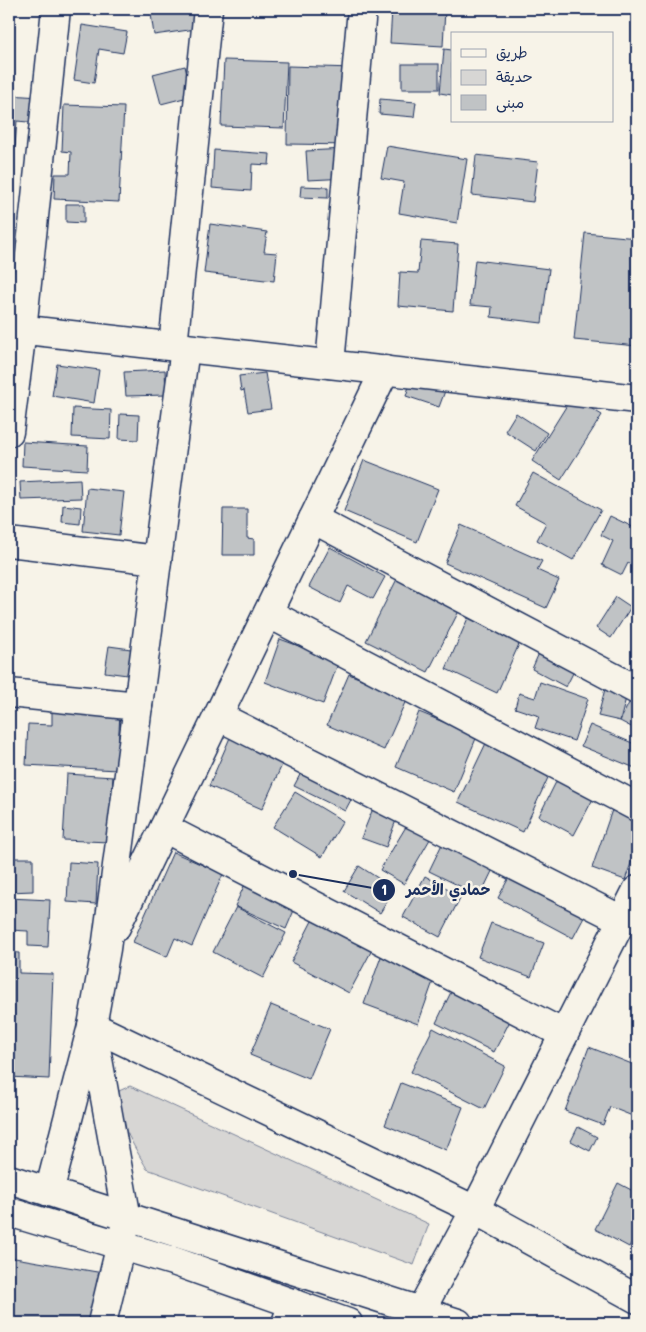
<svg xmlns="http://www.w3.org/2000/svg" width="646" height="1332" font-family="Mali,'Playpen Sans Arabic',sans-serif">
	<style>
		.green { fill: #d7d6d4; stroke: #798299 }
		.building { fill: #c0c3c5; stroke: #1b2f5e }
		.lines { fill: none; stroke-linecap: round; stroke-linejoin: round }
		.minor-casing { stroke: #1b2f5e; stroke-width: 31 }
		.major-casing { stroke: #1b2f5e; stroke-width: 31 }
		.minor { stroke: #f7f3e8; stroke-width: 28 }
		.major { stroke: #f7f3e8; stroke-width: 28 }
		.leader { fill: none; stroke: #1b2f5e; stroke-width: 2 }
		.callout-dot { fill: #1b2f5e; stroke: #f7f3e8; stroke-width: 2 }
		.mark-label { font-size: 15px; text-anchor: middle; font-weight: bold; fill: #fff }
		.callout-label { font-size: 15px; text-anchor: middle; font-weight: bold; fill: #1b2f5e; stroke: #f7f3e8; stroke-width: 5; stroke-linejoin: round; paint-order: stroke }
	</style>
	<rect width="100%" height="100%" fill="#f7f3e8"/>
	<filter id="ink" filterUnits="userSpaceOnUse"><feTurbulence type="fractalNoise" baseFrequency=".02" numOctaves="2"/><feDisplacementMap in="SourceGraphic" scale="10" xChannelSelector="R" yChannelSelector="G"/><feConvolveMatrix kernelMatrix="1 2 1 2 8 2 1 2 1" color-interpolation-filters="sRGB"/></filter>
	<g filter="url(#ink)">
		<path class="green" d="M 130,1086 L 429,1224 L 414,1265 L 147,1169 C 134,1145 115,1119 119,1091 Z"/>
		<g class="building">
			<path d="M 122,9 L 142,9 L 142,10 L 122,13 Z"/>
			<path d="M 190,9 L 200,9 L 203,28 L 154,35 L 151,14 Z"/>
			<path d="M 392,9 L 445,9 L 443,46 L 390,43 Z"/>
			<path d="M 82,25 L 127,32 L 123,53 L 99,49 L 94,83 L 74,80 Z"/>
			<path d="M 444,49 L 452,50 L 452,95 L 440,93 Z"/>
			<path d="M 224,60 L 287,62 L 284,128 L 221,126 Z"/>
			<rect x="402" y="64" width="37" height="25"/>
			<path d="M 185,66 L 192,96 L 161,104 L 153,74 Z"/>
			<path d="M 288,66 L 354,68 L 352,145 L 287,144 Z"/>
			<path d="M 9,95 L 40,97 L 39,123 L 17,121 L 15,146 L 9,146 Z"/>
			<path d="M 380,99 L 416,102 L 414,117 L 379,114 Z"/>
			<path d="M 64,105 L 124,107 L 119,202 L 54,199 L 55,174 L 70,174 L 71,152 L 62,151 Z"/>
			<path d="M 387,146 L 467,159 L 457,223 L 399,213 L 404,182 L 381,178 Z"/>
			<path d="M 346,149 L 348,178 L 308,180 L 306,151 Z"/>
			<path d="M 214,150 L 270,154 L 269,165 L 252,164 L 251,191 L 212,188 Z"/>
			<path d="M 476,155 L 538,162 L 533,202 L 472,195 Z"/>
			<path d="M 301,186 L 328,187 L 328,198 L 300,197 Z"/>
			<path d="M 66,204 L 84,204 L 84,223 L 66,222 Z"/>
			<path d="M 210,224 L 267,232 L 264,252 L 277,253 L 274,281 L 204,273 Z"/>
			<path d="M 585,233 L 637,238 L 637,346 L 574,340 Z"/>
			<path d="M 421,241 L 458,244 L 453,311 L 398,306 L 400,272 L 418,273 Z"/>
			<path d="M 475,260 L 549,269 L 542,323 L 491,317 L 492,307 L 470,305 Z"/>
			<path d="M 57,364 L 99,370 L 94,403 L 52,396 Z"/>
			<path d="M 165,370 L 166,395 L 126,396 L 124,372 Z"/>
			<path d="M 265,373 L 271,409 L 248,412 L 244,390 L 241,391 L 239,376 Z"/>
			<path d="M 411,380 L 445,391 L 439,407 L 406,396 Z"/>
			<path d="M 572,397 L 602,415 L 561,480 L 532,461 Z"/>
			<path d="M 73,408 L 111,410 L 110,439 L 72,437 Z"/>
			<path d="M 516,413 L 547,433 L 536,451 L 505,431 Z"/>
			<path d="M 120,414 L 139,415 L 138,440 L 119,439 Z"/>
			<path d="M 23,442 L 88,446 L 87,470 L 22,466 Z"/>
			<path d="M 364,460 L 438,489 L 417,542 L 344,511 Z"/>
			<path d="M 533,473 L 601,510 L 573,560 L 537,540 L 546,523 L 515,506 Z"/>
			<path d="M 80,479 L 81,498 L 21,500 L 20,482 Z"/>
			<path d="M 87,488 L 124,492 L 119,535 L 83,531 Z"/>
			<path d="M 63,505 L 81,507 L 80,524 L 62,522 Z"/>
			<path d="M 223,509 L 247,509 L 247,538 L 254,539 L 254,555 L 222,555 Z"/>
			<path d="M 610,516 L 637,529 L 637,567 L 628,563 L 622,575 L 602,565 L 613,541 L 601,535 Z"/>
			<path d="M 461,525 L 542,561 L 537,570 L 559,580 L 546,608 L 445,563 Z"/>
			<path d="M 330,547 L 385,577 L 373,599 L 348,586 L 340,603 L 309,587 Z"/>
			<path d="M 398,577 L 460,609 L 428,672 L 366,641 Z"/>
			<path d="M 616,597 L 631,607 L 611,638 L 596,628 Z"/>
			<path d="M 468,618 L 520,642 L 497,693 L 446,669 Z"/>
			<path d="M 280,639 L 339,661 L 323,704 L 265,682 Z"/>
			<path d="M 637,640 L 637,651 L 633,649 Z"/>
			<path d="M 109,646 L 131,649 L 127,675 L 105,672 Z"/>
			<path d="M 539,653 L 574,671 L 566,687 L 532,669 Z"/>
			<path d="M 349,674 L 407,698 L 384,750 L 327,725 Z"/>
			<path d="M 540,682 L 588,699 L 574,741 L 535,728 L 539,716 L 515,708 L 519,693 L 535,698 Z"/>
			<path d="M 605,689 L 627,694 L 620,721 L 598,716 Z"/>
			<path d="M 9,695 L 14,696 L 9,738 Z"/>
			<path d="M 631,699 L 637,703 L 637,730 L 620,721 Z"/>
			<path d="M 52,709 L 120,712 L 117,770 L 26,765 L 28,724 L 52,725 Z"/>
			<path d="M 419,712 L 477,736 L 454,792 L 396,767 Z"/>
			<path d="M 590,725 L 637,745 L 635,768 L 581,746 Z"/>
			<path d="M 232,733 L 286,756 L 262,809 L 209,786 Z"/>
			<path d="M 488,739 L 552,769 L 523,832 L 458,802 Z"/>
			<path d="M 303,769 L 354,794 L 345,811 L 294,786 Z"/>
			<path d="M 67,774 L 113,777 L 109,842 L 63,840 Z"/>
			<path d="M 558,778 L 594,797 L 574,835 L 539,816 Z"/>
			<path d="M 295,792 L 343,821 L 322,857 L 273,827 Z"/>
			<path d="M 374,806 L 398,815 L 386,847 L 361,838 Z"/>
			<path d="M 613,807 L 637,815 L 637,847 L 625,880 L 592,868 Z"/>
			<path d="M 410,820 L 433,834 L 404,884 L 380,870 Z"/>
			<path d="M 444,840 L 495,865 L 480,896 L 429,871 Z"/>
			<path d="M 173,852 L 223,874 L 192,946 L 175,938 L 167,957 L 133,942 Z"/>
			<path d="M 9,858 L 33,858 L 33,891 L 9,892 Z"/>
			<path d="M 69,862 L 98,864 L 96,904 L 67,902 Z"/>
			<path d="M 359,866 L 395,889 L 380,913 L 344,891 Z"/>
			<path d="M 514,868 L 589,908 L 573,938 L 498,898 Z"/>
			<path d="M 425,876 L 461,896 L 440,937 L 403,917 Z"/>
			<path d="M 244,886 L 295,908 L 286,929 L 235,906 Z"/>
			<path d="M 9,898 L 50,900 L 48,947 L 28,946 L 28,931 L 9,930 Z"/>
			<path d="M 236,907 L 286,933 L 263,978 L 213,952 Z"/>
			<path d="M 314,917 L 373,948 L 349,993 L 291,962 Z"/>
			<path d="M 491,923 L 544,943 L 531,977 L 478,957 Z"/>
			<path d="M 9,952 L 19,953 L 19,973 L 53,974 L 49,1079 L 9,1077 Z"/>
			<path d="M 382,954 L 436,973 L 418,1024 L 364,1004 Z"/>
			<path d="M 452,990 L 511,1019 L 494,1052 L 436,1023 Z"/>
			<path d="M 271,1005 L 330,1029 L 309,1079 L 250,1055 Z"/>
			<path d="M 433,1028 L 505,1066 L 484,1109 L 411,1072 Z"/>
			<path d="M 589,1047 L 637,1066 L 637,1110 L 635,1117 L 610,1107 L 603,1125 L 565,1111 Z"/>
			<path d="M 401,1083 L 463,1107 L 446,1150 L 385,1125 Z"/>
			<path d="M 637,1122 L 637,1141 L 630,1139 Z"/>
			<path d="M 578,1127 L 597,1137 L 590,1151 L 571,1141 Z"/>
			<path d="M 618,1183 L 637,1193 L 637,1232 L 629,1247 L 595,1229 Z"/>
			<path d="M 9,1257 L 103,1273 L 95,1323 L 9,1323 Z"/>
		</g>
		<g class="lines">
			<g class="minor-casing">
				<g id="minor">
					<path d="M 9,328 L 637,399"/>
					<path d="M 173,346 L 208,9"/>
					<path d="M 330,364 L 362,9"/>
					<path d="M 9,432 L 22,330 L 56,9"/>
					<path d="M 313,519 L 637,690"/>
					<path d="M 9,542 L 157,560"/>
					<path d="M 268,613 L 637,807"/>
					<path d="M 9,693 L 138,706"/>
					<path d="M 218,716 L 622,920"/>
					<path d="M 164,828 L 564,1034"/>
					<path d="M 116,927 L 385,370"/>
					<path d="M 49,1192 L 92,1026 L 475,1210 L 637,1299"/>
					<path d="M 102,1323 L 127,1219 L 92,1026 L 106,949 L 185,348"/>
					<path d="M 286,1323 L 293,1303"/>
					<path d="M 414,1323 L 475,1210 L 637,890"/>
				</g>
			</g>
			<g class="major-casing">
				<g id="major">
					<path d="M 9,1179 L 458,1323"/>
					<path d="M 9,1212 L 176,1262 L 348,1323"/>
				</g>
			</g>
			<use href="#minor" class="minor"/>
			<use href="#major" class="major"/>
		</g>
	</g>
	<path class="leader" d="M293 874L384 890"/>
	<g class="callout-dot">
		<circle cx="293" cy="874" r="5"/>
		<circle cx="384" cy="890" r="12"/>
	</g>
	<g class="mark-label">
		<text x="384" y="895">1</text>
	</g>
	<g class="callout-label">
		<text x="448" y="895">حمادي الأحمر</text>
	</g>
	<rect width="646" height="1332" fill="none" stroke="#f7f3e8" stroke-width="30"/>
	<rect x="15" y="15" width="616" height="1302" fill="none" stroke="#1b2f5e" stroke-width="2" filter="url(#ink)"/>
	<rect x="451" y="32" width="162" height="90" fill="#f7f3e8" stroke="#9fa5b1"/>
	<rect x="461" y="49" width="25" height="8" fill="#f7f3e8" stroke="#9fa5b1"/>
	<text x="496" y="58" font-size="15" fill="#1b2f5e">طريق</text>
	<rect x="461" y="70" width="25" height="15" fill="#d7d6d4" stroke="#9fa5b1"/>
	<text x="496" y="82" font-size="15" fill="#1b2f5e">حديقة</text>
	<rect x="461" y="95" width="25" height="15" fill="#c0c3c5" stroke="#9fa5b1"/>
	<text x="496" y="108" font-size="15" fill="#1b2f5e">مبنى</text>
</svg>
